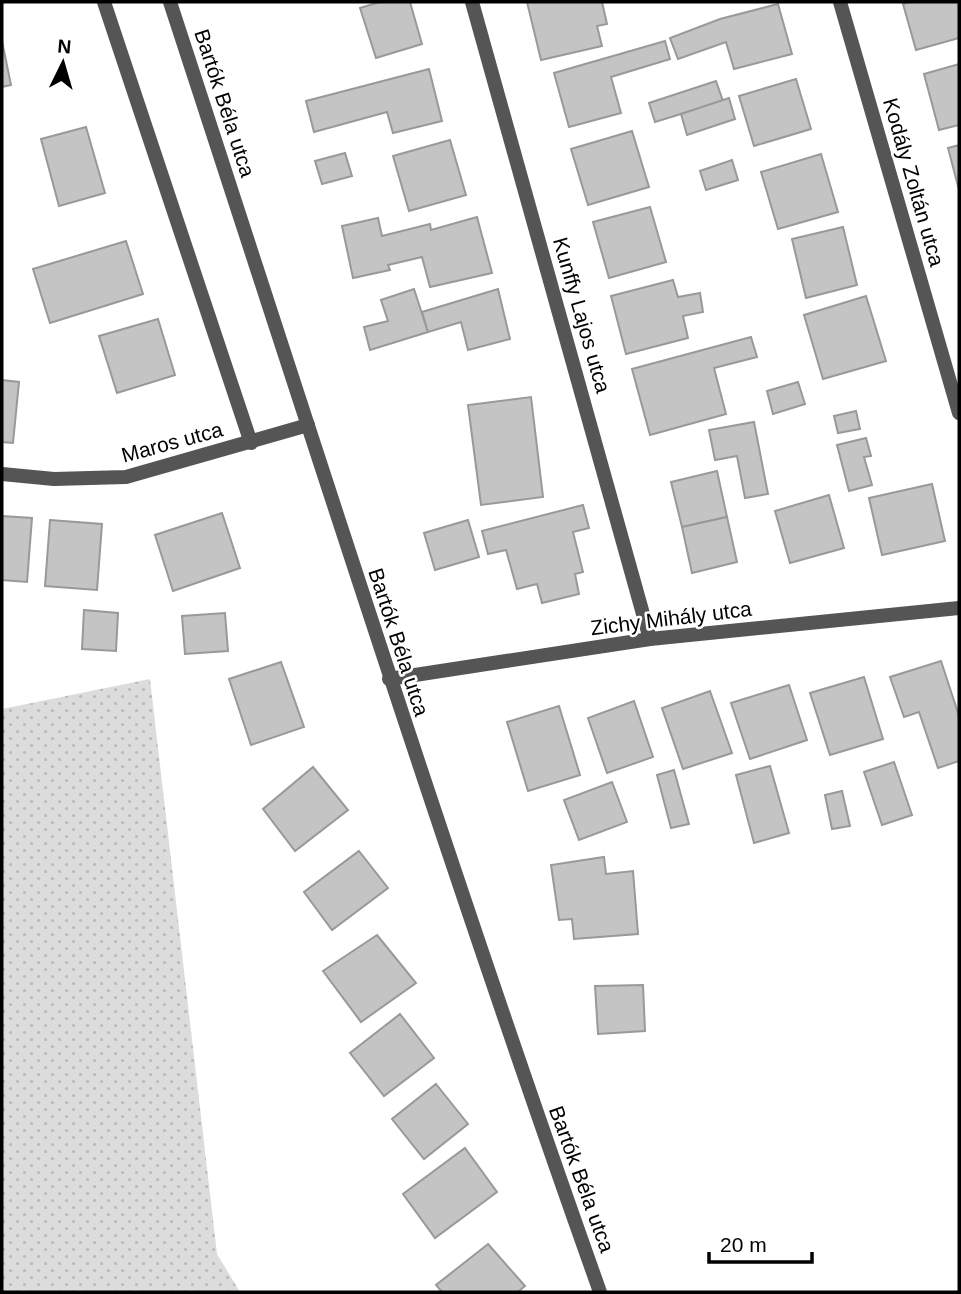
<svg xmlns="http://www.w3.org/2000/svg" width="961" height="1294" font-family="Arial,sans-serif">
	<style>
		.grass { fill: url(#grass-dots) }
		.building { fill: #c4c4c4; stroke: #999; stroke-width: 2 }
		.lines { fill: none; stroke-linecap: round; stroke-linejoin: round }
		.service { stroke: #555; stroke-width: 14 }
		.minor { stroke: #555; stroke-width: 14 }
		.tertiary { stroke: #555; stroke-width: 14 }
		.labels { text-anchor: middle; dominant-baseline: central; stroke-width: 5; stroke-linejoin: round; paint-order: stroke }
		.street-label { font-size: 21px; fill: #000; stroke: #fff }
	</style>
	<defs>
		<pattern id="grass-dots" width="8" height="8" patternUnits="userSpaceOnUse" patternTransform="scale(1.75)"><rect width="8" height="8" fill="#dcdcdc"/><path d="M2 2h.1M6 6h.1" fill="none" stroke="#bbb" stroke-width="1.8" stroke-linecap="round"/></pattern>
	</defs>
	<rect width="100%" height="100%" fill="#fff"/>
	<path class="grass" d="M 150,679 L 217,1254 L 240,1292 L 2,1292 L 2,709 Z"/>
	<g class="building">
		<path d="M 380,2 L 410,2 L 422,44 L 376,58 L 360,8 Z"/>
		<path d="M 527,2 L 602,2 L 607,24 L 597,26 L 602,46 L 541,60 Z"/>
		<path d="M 910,2 L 959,2 L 959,38 L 916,50 L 903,4 Z"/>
		<path d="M 778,4 L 792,54 L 734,69 L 726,42 L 678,59 L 670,38 L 720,19 Z"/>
		<path d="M 2,41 L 11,85 L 2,87 Z"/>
		<path d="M 665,41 L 670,59 L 611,77 L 621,113 L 569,127 L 554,73 Z"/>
		<path d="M 959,64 L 959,125 L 939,130 L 924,74 Z"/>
		<path d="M 429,69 L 442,121 L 393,133 L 387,112 L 314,132 L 306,101 Z"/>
		<path d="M 796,79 L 811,129 L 754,146 L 739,96 Z"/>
		<path d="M 716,81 L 723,101 L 655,122 L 649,103 Z"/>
		<path d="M 729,98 L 735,119 L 687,135 L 681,114 Z"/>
		<path d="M 86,127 L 105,193 L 59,206 L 41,139 Z"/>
		<path d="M 632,131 L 649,187 L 588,205 L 571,149 Z"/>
		<path d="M 450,140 L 466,195 L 409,211 L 393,156 Z"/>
		<path d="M 959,145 L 959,190 L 948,148 Z"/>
		<path d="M 345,153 L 352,176 L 322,184 L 315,161 Z"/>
		<path d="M 821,154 L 838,212 L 778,229 L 761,172 Z"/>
		<path d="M 732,160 L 738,180 L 706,190 L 700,171 Z"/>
		<path d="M 650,207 L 666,262 L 609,278 L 593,222 Z"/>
		<path d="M 477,217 L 492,273 L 430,287 L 422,257 L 388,265 L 390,270 L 353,278 L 342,226 L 378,218 L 382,236 L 430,224 L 431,230 Z"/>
		<path d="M 843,227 L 857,285 L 806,298 L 792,239 Z"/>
		<path d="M 126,241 L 143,294 L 50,323 L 33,269 Z"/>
		<path d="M 673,280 L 678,297 L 700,293 L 703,312 L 683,316 L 688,338 L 626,354 L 611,296 Z"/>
		<path d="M 414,289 L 428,332 L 370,350 L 364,327 L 388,321 L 381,300 Z"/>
		<path d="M 498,289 L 510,339 L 468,350 L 461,322 L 428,332 L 422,312 Z"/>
		<path d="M 866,296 L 886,361 L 823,379 L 804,315 Z"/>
		<path d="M 158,319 L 175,375 L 117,393 L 99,336 Z"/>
		<path d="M 751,337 L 757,357 L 714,368 L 726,414 L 650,435 L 632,369 Z"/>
		<path d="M 2,380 L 19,382 L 13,443 L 2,442 Z"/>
		<path d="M 798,382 L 805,404 L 773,414 L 767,391 Z"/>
		<path d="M 531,397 L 543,497 L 481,505 L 468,405 Z"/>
		<path d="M 856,411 L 860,429 L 838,433 L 834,416 Z"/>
		<path d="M 754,422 L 768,494 L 745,498 L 737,456 L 715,460 L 709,430 Z"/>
		<path d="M 866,438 L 871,456 L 864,457 L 872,485 L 849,491 L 837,445 Z"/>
		<path d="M 717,471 L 727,517 L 682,527 L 671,482 Z"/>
		<path d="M 932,484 L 945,541 L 882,555 L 869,498 Z"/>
		<path d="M 829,495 L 844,548 L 790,563 L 775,511 Z"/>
		<path d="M 583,505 L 589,528 L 573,532 L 583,572 L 575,574 L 579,594 L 542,603 L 537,584 L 517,589 L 506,550 L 488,554 L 482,531 Z"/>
		<path d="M 222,513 L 240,568 L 173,591 L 155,535 Z"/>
		<path d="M 2,516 L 32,518 L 27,582 L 2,580 Z"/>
		<path d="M 727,517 L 737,562 L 692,573 L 682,527 Z"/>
		<path d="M 50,520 L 102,524 L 97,590 L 45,586 Z"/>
		<path d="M 468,520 L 479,557 L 435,570 L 424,533 Z"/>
		<path d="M 84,610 L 118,613 L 116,651 L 82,649 Z"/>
		<path d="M 225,613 L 228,651 L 185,654 L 182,616 Z"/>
		<path d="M 941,661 L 959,716 L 959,761 L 938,768 L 919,712 L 904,717 L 890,677 Z"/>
		<path d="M 281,662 L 304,727 L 251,745 L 229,679 Z"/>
		<path d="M 864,677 L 883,739 L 830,755 L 810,693 Z"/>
		<path d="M 789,685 L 807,740 L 750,759 L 731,703 Z"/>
		<path d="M 710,691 L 732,753 L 683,769 L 662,708 Z"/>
		<path d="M 634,701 L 653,757 L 607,773 L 588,718 Z"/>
		<path d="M 559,706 L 580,775 L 528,791 L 507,722 Z"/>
		<path d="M 894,762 L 912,815 L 882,825 L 864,772 Z"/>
		<path d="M 770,766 L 789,833 L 754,843 L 736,775 Z"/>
		<path d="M 313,767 L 348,810 L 295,851 L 263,809 Z"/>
		<path d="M 674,770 L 689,824 L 671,828 L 657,775 Z"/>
		<path d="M 612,782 L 627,822 L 579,840 L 564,800 Z"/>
		<path d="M 842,791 L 850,826 L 832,829 L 825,795 Z"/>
		<path d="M 359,851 L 388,888 L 332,930 L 304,892 Z"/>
		<path d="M 604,857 L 606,874 L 633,871 L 638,934 L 574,939 L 572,919 L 559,920 L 551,865 Z"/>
		<path d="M 377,935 L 416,983 L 361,1022 L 323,971 Z"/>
		<path d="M 643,985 L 645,1031 L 598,1034 L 595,986 Z"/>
		<path d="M 400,1014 L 434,1058 L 384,1096 L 350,1053 Z"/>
		<path d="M 436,1084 L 468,1124 L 424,1159 L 392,1119 Z"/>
		<path d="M 465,1148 L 497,1192 L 435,1238 L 403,1194 Z"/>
		<path d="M 488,1244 L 525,1286 L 518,1292 L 442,1292 L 436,1285 Z"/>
	</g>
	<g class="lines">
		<path class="service" d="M 104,2 L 251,443"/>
		<g class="minor">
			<path d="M 472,2 L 650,639"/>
			<path d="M 840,2 L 959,413"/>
			<path d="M 2,474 L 54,479 L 126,477 L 308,425"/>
			<path d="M 389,679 L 650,639 L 959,608"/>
		</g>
		<path class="tertiary" d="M 170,2 C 311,433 448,865 600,1292"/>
	</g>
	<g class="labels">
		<g class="street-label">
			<text transform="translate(225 103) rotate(72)">Bartók Béla utca</text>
			<text transform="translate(914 182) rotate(74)">Kodály Zoltán utca</text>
			<text transform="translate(582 315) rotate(74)">Kunffy Lajos utca</text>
			<text transform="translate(172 442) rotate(-15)">Maros utca</text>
			<text transform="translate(671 618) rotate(-7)">Zichy Mihály utca</text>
			<text transform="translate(399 642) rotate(72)">Bartók Béla utca</text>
			<text transform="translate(582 1179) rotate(70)">Bartók Béla utca</text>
		</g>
	</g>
	<rect width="961" height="1294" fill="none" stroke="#000000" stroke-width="7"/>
	<g transform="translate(63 63) rotate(5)" stroke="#ffffff" stroke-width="5" paint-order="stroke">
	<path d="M0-5L12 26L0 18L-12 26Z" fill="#000000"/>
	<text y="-10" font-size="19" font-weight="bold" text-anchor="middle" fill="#000000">N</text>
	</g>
	<path d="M709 1252v10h103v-10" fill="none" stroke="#000000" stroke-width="3.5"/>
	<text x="720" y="1252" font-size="21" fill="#000000" stroke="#ffffff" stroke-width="5" paint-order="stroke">20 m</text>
</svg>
